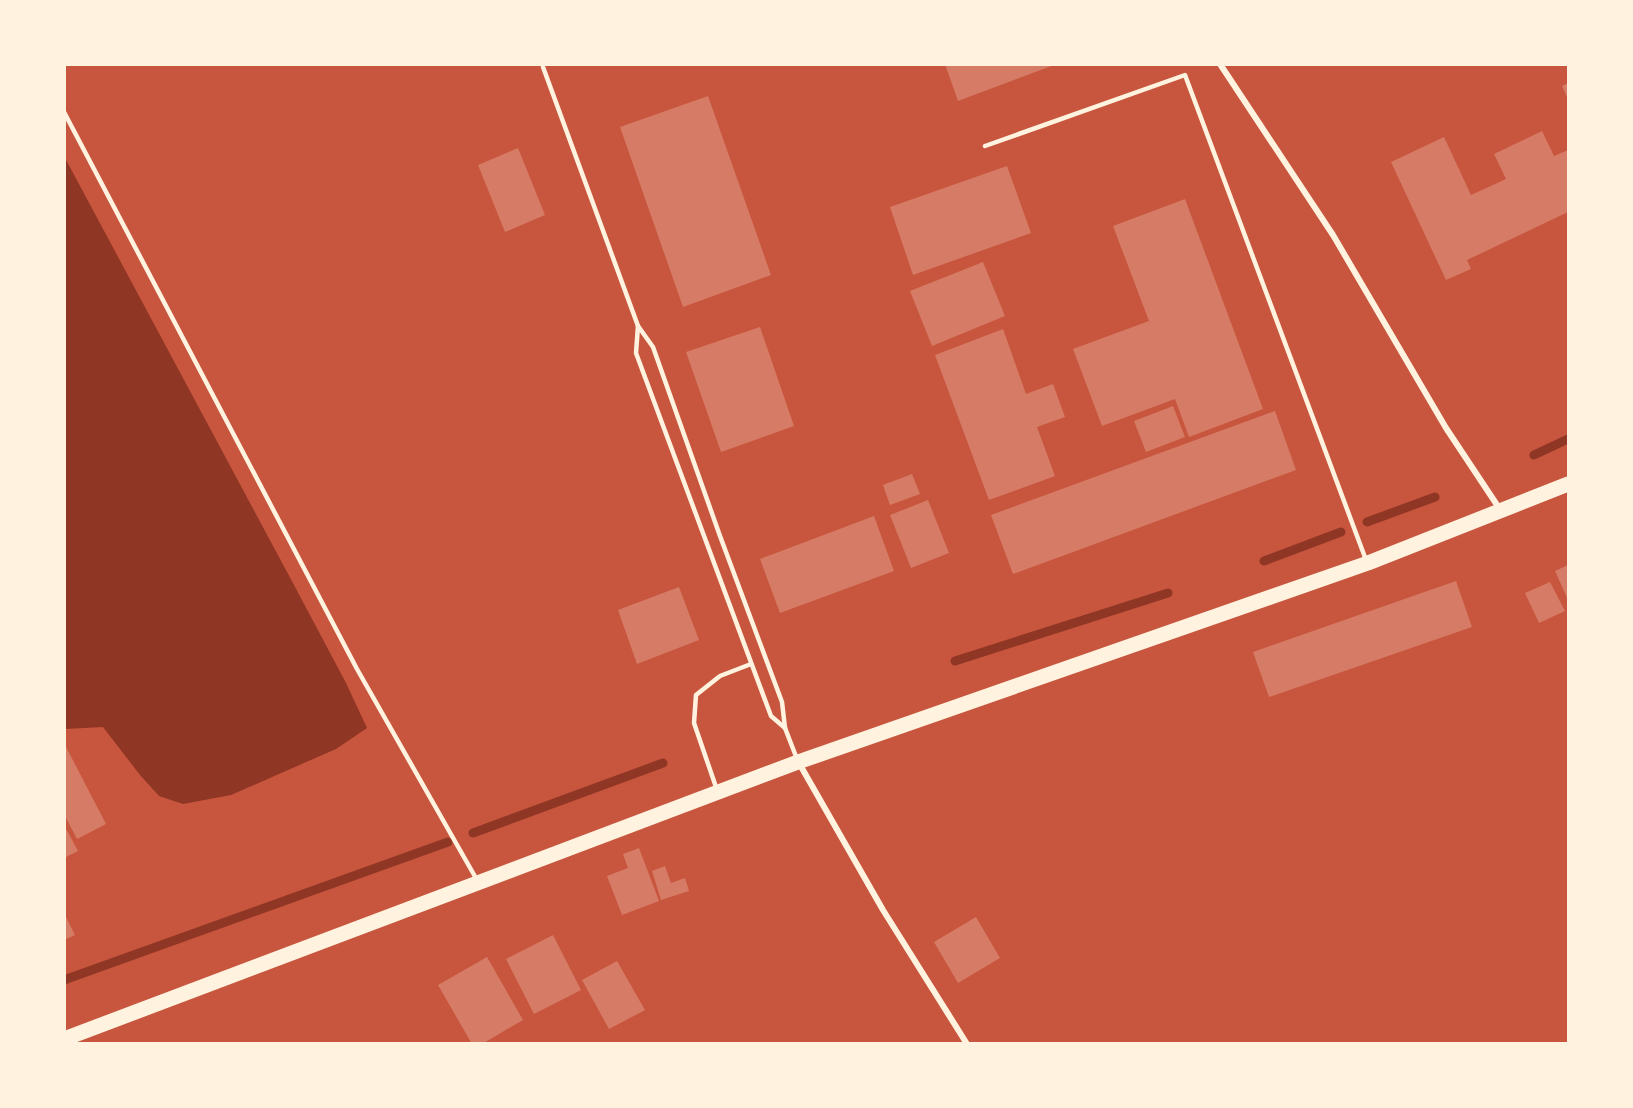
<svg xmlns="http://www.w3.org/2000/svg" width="1633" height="1108" font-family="Helvetica,sans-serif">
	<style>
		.water { fill: #8f3625 }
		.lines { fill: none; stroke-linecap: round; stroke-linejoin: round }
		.stream { stroke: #8f3625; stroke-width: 9 }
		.building { fill: #d67c66 }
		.service { stroke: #fff3e0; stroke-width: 4.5 }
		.minor { stroke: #fff3e0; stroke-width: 6 }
		.primary { stroke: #fff3e0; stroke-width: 15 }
	</style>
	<rect width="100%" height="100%" fill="#c8553d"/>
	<path class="water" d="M 65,158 L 294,585 L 346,683 L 367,728 L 336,749 L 231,795 L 183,804 L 159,796 L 140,775 L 103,727 L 65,729 Z"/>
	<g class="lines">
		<g class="stream">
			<path d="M 1534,455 L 1568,439"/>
			<path d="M 1367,522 L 1435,497"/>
			<path d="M 1264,561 L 1341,532"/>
			<path d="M 955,661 L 1168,593"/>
			<path d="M 473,833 L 663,763"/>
			<path d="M 64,980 L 448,842"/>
		</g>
	</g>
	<g class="building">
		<path d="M 945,64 L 1054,64 L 1054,65 L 958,101 Z"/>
		<path d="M 1568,83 L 1568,99 L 1562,86 Z"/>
		<path d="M 708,96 L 771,275 L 683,307 L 620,127 Z"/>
		<path d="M 1542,131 L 1554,156 L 1568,150 L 1568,212 L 1467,260 L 1471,269 L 1446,280 L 1391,162 L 1444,137 L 1471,195 L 1506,179 L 1494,154 Z"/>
		<path d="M 518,148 L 545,215 L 505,232 L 478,165 Z"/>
		<path d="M 1007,166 L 1031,233 L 913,275 L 890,207 Z"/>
		<path d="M 1185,199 L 1263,409 L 1189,437 L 1175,399 L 1102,426 L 1073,349 L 1149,321 L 1113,226 Z"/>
		<path d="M 983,262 L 1005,316 L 932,346 L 910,291 Z"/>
		<path d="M 760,327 L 794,426 L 721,452 L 686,352 Z"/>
		<path d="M 1003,329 L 1026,394 L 1053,384 L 1065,417 L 1037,427 L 1055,476 L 989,500 L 935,355 Z"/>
		<path d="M 1173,406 L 1185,437 L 1146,452 L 1134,421 Z"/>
		<path d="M 1275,411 L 1296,470 L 1013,574 L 991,515 Z"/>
		<path d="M 912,474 L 920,494 L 890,505 L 883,485 Z"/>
		<path d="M 928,500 L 949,553 L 911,568 L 890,515 Z"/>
		<path d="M 874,516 L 894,571 L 780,613 L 760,559 Z"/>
		<path d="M 1568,565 L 1568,600 L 1555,571 Z"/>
		<path d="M 1456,581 L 1472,627 L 1269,697 L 1253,652 Z"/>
		<path d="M 1550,582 L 1565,611 L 1539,623 L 1525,593 Z"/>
		<path d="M 679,587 L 699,640 L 637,664 L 618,610 Z"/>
		<path d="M 64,743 L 106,824 L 77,839 L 66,818 L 64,819 Z"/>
		<path d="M 64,825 L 78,851 L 64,858 Z"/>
		<path d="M 639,848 L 659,901 L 622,915 L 607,876 L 628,868 L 623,854 Z"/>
		<path d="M 665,866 L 671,883 L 685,878 L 689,891 L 661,900 L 652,871 Z"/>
		<path d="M 64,913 L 75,935 L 64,940 Z"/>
		<path d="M 976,917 L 1000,958 L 958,983 L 934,942 Z"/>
		<path d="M 553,935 L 581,990 L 534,1014 L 506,959 Z"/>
		<path d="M 487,957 L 523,1020 L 482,1044 L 472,1044 L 438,985 Z"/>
		<path d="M 617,961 L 645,1010 L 609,1029 L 582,980 Z"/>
	</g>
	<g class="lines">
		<g class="service">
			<path d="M 543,67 L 638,326 L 653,347 L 720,536 L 782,702 L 785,728 L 797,759"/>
			<path d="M 64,112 L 357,669 L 477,880"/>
			<path d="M 985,146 L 1185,75 L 1366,560"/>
			<path d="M 638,326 L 636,353 L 771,716 L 785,728"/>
			<path d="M 717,790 L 694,723 L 696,695 L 720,676 L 751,664"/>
		</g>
		<g class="minor">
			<path d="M 1220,64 L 1333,235 L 1446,428 L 1501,511"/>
			<path d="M 799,763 L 883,910 L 967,1044"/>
		</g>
		<path class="primary" d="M 64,1039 L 798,762 L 1368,563 L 1568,484"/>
	</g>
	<rect width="1633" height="1108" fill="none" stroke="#fff3e0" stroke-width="132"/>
</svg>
